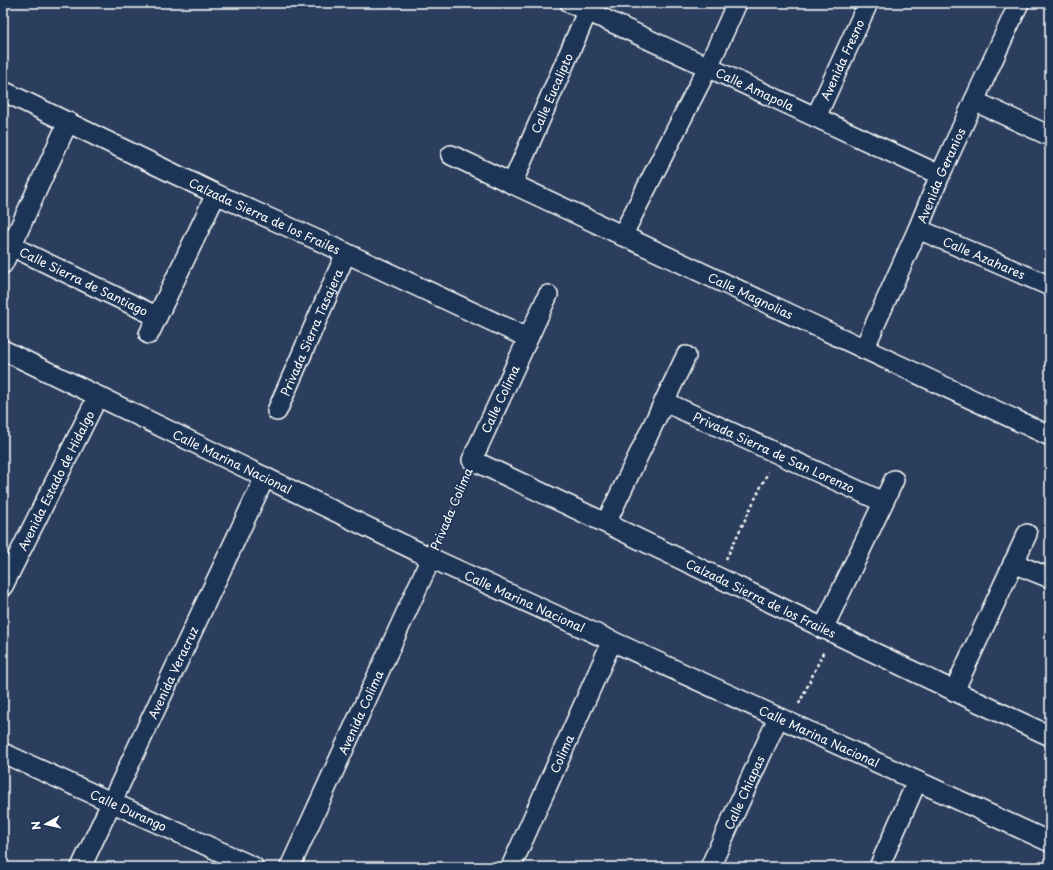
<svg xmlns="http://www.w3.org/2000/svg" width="1053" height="870" font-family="'Playpen Sans',sans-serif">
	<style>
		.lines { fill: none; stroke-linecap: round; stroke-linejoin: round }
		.street-casing { stroke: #fff; stroke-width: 22 }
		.path { stroke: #fff; stroke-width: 2.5; stroke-dasharray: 3 3; stroke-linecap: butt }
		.street { stroke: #1d3557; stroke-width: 19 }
		.labels { text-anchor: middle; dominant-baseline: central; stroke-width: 3.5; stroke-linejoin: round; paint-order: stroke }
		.street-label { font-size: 12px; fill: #fff; stroke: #1d3557 }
	</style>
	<rect width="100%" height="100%" fill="#2c3e5d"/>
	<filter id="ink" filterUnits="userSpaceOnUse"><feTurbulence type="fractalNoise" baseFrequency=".025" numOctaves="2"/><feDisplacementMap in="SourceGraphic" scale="8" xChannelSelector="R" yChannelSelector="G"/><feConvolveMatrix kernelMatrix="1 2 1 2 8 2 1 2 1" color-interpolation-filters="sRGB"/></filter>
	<g filter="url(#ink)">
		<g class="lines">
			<g class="street-casing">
				<g id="street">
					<path id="s1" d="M 570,3 L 940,175"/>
					<path id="s2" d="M 3,91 L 216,194 L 346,253 L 528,338"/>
					<path d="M 974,101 L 1050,136"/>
					<path id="s3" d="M 816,117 L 868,3"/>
					<path id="s4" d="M 451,155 L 1050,436"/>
					<path id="s5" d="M 512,184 L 591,3"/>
					<path id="s6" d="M 918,229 L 1050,286"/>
					<path d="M 622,236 L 708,67 L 737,3"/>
					<path id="s7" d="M 11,246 L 156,316"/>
					<path d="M 3,264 L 68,122"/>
					<path id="s8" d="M 548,295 L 472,460 C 666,550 856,646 1050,736"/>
					<path d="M 149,334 L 216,194"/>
					<path id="s9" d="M 864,349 L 918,229 L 940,175 L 1019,3"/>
					<path id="s10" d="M 3,350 L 431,558 L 1050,842"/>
					<path id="s11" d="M 665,402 L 883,502"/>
					<path id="s12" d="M 277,411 L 346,253"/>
					<path d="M 606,523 L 686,356"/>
					<path d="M 1013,563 L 1050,578"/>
					<path id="s13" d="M 3,586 L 98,396"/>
					<path d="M 823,629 L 894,480"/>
					<path d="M 954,691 L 1027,534"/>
					<path id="s14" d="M 3,753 L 254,867"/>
					<path id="s15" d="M 81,867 L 265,477"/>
					<path id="s16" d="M 290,867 L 431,558"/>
					<path id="s17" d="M 511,867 L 612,641"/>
					<path id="s18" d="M 710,867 L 778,718"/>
					<path d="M 879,867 L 917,781"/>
				</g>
			</g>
			<g class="path">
				<path d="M 439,539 L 465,477"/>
				<path d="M 726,559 L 768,472"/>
				<path d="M 799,704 L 824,651"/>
			</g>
			<use href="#street" class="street"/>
		</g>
	</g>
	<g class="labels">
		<g class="street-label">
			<text stroke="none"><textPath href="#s3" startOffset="63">Avenida Fresno</textPath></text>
			<text stroke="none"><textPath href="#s1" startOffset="204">Calle Amapola</textPath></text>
			<text stroke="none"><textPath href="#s5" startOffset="99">Calle Eucalipto</textPath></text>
			<text stroke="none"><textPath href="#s9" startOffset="190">Avenida Geranios</textPath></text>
			<text stroke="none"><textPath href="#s2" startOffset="290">Calzada Sierra de los Frailes</textPath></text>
			<text stroke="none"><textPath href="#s6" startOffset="72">Calle Azahares</textPath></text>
			<text stroke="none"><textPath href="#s7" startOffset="81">Calle Sierra de Santiago</textPath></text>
			<text stroke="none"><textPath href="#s4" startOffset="331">Calle Magnolias</textPath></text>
			<text stroke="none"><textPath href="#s12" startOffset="86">Privada Sierra Tasajera</textPath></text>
			<text transform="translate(500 399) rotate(-65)">Calle Colima</text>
			<text stroke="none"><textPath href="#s11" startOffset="120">Privada Sierra de San Lorenzo</textPath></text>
			<text stroke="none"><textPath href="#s10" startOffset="255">Calle Marina Nacional</textPath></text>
			<text stroke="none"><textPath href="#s13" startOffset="118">Avenida Estado de Hidalgo</textPath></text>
			<text transform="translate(451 509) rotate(-67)">Privada Colima</text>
			<text stroke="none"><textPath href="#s8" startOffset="502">Calzada Sierra de los Frailes</textPath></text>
			<text stroke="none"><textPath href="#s10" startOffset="579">Calle Marina Nacional</textPath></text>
			<text stroke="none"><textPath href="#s15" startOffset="215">Avenida Veracruz</textPath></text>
			<text stroke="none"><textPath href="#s16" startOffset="170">Avenida Colima</textPath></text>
			<text stroke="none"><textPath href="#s10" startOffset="903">Calle Marina Nacional</textPath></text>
			<text stroke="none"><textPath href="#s17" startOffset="124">Colima</textPath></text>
			<text stroke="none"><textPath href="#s18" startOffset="82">Calle Chiapas</textPath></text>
			<text stroke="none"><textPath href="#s14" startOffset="138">Calle Durango</textPath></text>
		</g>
	</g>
	<rect width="1053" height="870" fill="none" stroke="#1d3557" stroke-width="16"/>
	<rect x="8" y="8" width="1037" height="854" fill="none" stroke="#fff" stroke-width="1.5" filter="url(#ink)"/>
	<g transform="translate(46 824) rotate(262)" stroke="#1d3557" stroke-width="3" paint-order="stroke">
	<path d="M0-3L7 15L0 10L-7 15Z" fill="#ffffff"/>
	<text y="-6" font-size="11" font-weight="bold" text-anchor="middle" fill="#ffffff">N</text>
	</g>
</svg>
